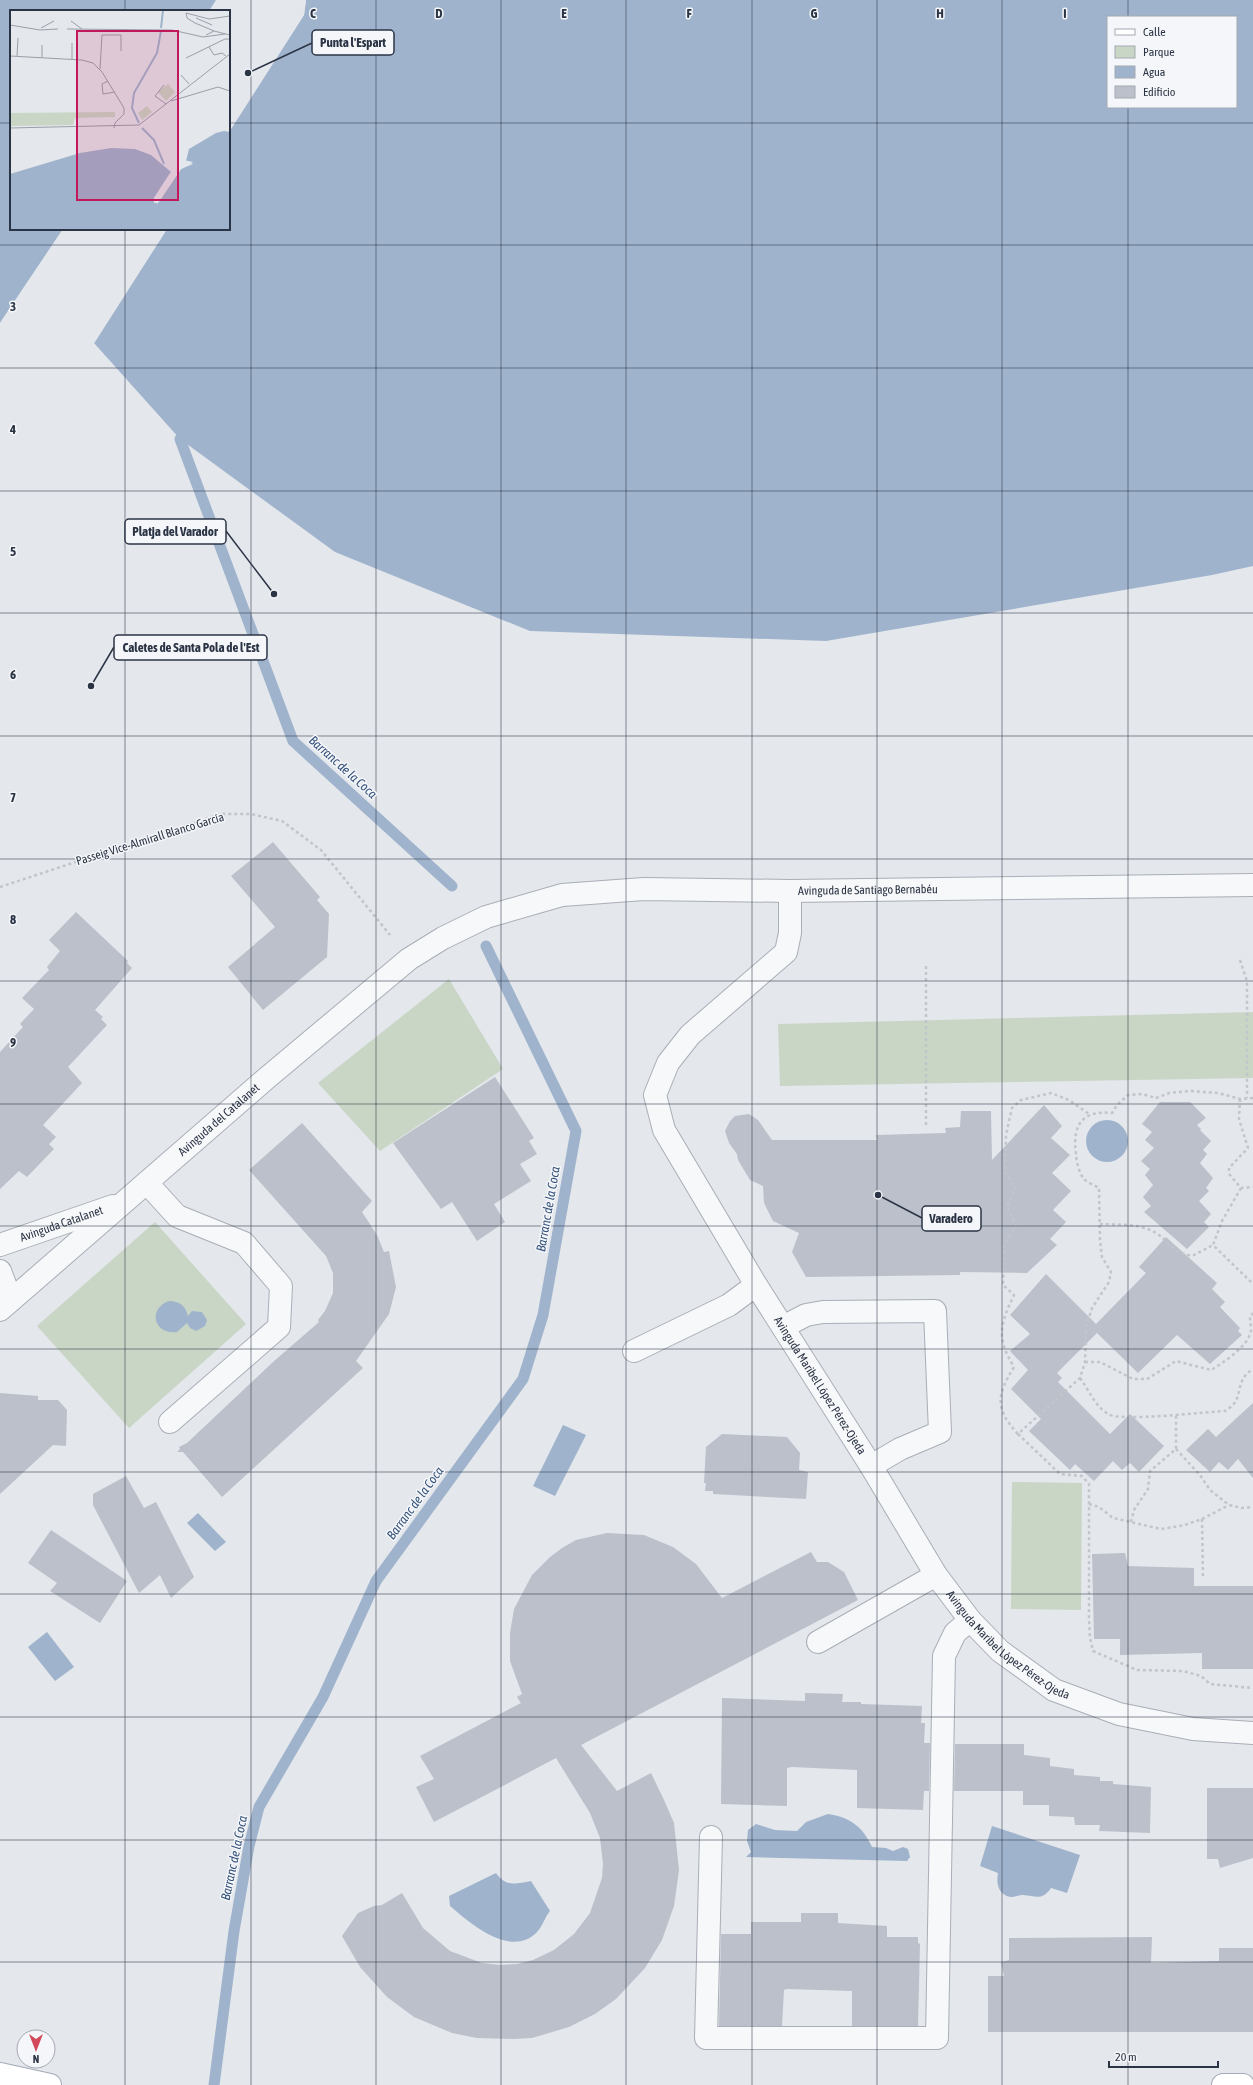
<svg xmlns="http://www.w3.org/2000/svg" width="1253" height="2085" font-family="'Asap Condensed',sans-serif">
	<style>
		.green { fill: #c9d6c5 }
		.water { fill: #9fb4cc; fill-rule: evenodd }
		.pier { fill: #e4e7ec }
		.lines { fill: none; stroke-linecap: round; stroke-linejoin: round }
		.stream { stroke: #9fb4cc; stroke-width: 11 }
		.building { fill: #bbc0ca }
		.minor-casing { stroke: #a9aeb7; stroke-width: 24 }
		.major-casing { stroke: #a3abb8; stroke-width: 24 }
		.path { stroke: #c2c5cb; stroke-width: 2.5; stroke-dasharray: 3 3; stroke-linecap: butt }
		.minor { stroke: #f7f8fa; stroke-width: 22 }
		.major { stroke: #fff; stroke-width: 22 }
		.grid { fill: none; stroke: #2b3445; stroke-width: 1; stroke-opacity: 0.55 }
		.labels { text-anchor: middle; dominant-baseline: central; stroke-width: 3; stroke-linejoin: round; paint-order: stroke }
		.street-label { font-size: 12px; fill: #2b3445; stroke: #f4f6f9 }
		.water-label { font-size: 13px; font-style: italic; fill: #34527a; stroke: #f4f6f9 }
		.inset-river { fill: none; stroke: #9fb4cc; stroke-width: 2 }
		.inset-road { fill: none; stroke: #9a9fa9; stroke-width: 1 }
		.view { fill: #c2185b; fill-opacity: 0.15; stroke: #c2185b; stroke-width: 2 }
		.inset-edge { fill: none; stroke: #2b3445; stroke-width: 2 }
		.grid-label { font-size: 13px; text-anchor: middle; font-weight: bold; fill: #2b3445; stroke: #f4f6f9; stroke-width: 3; stroke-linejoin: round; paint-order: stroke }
		.leader { fill: none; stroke: #2b3445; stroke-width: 1.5 }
		.callout-dot { fill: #2b3445; stroke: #f4f6f9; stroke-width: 1.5 }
		.callout { fill: #f4f6f9; stroke: #2b3445; stroke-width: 1.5 }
		.callout-label { font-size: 13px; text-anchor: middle; font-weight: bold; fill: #2b3445 }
	</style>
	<rect width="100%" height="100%" fill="#e4e7ec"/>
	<g class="green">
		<path d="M 449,979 L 503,1069 L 380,1151 L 318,1083 Z"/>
		<path d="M 1253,1012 L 1253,1078 L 780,1086 L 778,1024 Z"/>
		<path d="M 155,1222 L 246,1324 L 129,1428 L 37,1326 Z"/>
		<path d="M 1012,1482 L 1082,1483 L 1081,1610 L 1011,1609 Z"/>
	</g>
	<g class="water">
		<path d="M 0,0 L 216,0 L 209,11 L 11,11 L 11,229 L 63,229 L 0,323 Z"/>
		<path d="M 306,0 L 1253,0 L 1253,566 L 1212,575 L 826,641 L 530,631 L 335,552 L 180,439 L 94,343 L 167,229 L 229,229 L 229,132 L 304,15 ZM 1108,17 L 1236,17 L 1236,107 L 1108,107 Z"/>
		<circle cx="1107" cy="1141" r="21"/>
		<path d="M 169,1301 C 179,1301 186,1306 188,1316 L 192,1311 L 202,1312 L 207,1320 L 205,1326 L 196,1331 L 190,1328 L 187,1323 L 177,1332 C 154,1335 147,1309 169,1301 Z"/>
		<path d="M 563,1425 L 586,1435 L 555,1496 L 533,1486 Z"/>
		<path d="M 198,1513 L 226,1542 L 215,1551 L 187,1523 Z"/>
		<path d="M 47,1632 L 74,1667 L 55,1681 L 28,1647 Z"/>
		<path d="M 828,1814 C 850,1817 863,1827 872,1847 L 886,1848 L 893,1851 L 903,1847 L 908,1849 L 910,1857 L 907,1861 L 746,1857 L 751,1852 L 747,1841 L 748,1830 L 756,1824 L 775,1830 L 797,1831 L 806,1822 Z"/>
		<path d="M 992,1826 L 1080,1855 L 1067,1893 L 1051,1888 C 1042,1901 1036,1896 1023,1895 C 1019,1895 1015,1897 1011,1897 C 998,1895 996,1883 998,1873 L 980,1866 Z"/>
		<path d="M 496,1873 C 506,1887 515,1884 531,1881 L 550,1911 C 545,1917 542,1927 537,1932 C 511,1959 470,1923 450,1906 L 449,1896 Z"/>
	</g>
	<g class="pier">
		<path d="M 304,0 L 306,0 L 304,15 L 229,132 L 229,129 L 302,14 Z"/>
		<path d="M 63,229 L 64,230 L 0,325 L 0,323 Z"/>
		<path d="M 165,229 L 167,229 L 93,345 L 93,342 Z"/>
	</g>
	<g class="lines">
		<g class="stream">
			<path d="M 180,439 L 293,741 L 452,886"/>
			<path d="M 214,2085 L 234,1931 L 249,1846 L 259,1807 L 323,1697 L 376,1581 L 523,1379 L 543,1315 L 576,1131 L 486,946"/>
		</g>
	</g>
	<g class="building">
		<path d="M 273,842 L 320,897 L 317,900 L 329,914 L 327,957 L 263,1010 L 228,967 L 275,927 L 231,876 Z"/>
		<path d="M 76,912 L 128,961 L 127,963 L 132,968 L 95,1010 L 103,1017 L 101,1019 L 107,1025 L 68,1067 L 82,1083 L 43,1125 L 56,1137 L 49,1144 L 54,1149 L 27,1177 L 19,1171 L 0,1189 L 0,1052 L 23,1027 L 20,1024 L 34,1009 L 22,998 L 49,970 L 47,967 L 60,951 L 49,940 Z"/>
		<path d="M 495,1077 L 534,1138 L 529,1141 L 537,1154 L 520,1164 L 531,1181 L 494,1204 L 505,1222 L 477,1241 L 452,1202 L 441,1209 L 393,1143 Z"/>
		<path d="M 1160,1102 L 1190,1102 L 1206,1118 L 1197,1125 L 1201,1129 L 1200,1130 L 1211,1141 L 1203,1150 L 1207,1154 L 1200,1163 L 1213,1178 L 1206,1188 L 1209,1191 L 1199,1201 L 1211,1214 L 1204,1222 L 1209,1227 L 1187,1249 L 1144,1212 L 1151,1206 L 1143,1197 L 1153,1185 L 1145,1175 L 1150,1169 L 1141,1161 L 1154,1148 L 1145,1140 L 1152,1132 L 1142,1124 Z"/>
		<path d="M 1044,1105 L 1062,1126 L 1051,1138 L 1070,1155 L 1052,1173 L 1071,1191 L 1053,1210 L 1066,1222 L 1050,1239 L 1057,1245 L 1027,1273 L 960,1272 L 960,1275 L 806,1277 L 792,1252 L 799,1233 L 773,1221 L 764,1203 L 763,1186 L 750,1180 L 738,1160 L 737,1154 L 729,1143 L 725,1131 L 730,1121 L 735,1116 L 749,1114 L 758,1120 L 772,1140 L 877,1140 L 876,1135 L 946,1133 L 945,1128 L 960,1127 L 961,1111 L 991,1111 L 992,1160 Z"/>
		<path d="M 302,1123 L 372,1201 L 362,1212 L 377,1235 L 384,1252 L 389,1251 L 396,1287 L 389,1314 L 356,1361 L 363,1368 L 222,1497 L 183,1452 L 177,1452 L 180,1449 L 179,1447 L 187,1443 L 273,1362 L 319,1322 L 318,1320 L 325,1311 L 333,1293 L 333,1273 L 326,1256 L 249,1170 Z"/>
		<path d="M 1166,1237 L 1217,1283 L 1212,1289 L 1225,1302 L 1220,1307 L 1240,1328 L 1238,1331 L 1242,1335 L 1210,1364 L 1177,1335 L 1138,1373 L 1097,1333 L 1057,1373 L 1062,1378 L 1058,1382 L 1110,1434 L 1130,1414 L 1164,1446 L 1139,1472 L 1130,1463 L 1122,1470 L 1113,1461 L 1094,1481 L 1075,1464 L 1070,1470 L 1029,1431 L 1041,1419 L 1011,1389 L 1028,1370 L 1010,1351 L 1030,1334 L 1010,1315 L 1046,1274 L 1096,1324 L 1146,1273 L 1139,1267 Z"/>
		<path d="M 0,1393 L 38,1396 L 38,1400 L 58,1400 L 67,1410 L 66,1446 L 53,1445 L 0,1494 Z"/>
		<path d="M 1253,1403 L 1253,1478 L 1238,1459 L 1228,1470 L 1219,1462 L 1210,1472 L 1186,1450 L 1208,1429 L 1216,1437 Z"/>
		<path d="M 722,1434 L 787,1437 L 800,1453 L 799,1470 L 808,1472 L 806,1499 L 713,1494 L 713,1491 L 705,1491 L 706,1483 L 704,1483 L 706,1447 Z"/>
		<path d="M 126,1476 L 144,1508 L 156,1502 L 194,1577 L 171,1598 L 160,1575 L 139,1593 L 93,1505 L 93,1494 Z"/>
		<path d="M 51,1530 L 127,1581 L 100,1623 L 50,1591 L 57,1583 L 28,1563 Z"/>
		<path d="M 607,1533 L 644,1535 L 673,1547 L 696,1564 L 722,1598 L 811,1552 L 817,1562 L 828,1562 L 844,1572 L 858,1600 L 581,1745 L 617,1791 L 651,1773 L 664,1800 L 674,1823 L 679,1870 L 674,1906 L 662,1940 L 645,1968 L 616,1999 L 595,2014 L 569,2027 L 532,2038 L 514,2039 L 477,2038 L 452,2033 L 414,2017 L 387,1997 L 360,1967 L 342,1936 L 358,1913 L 374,1906 L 382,1905 L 402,1893 L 423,1928 L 450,1951 L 482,1963 L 500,1965 L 517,1964 L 533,1960 L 554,1950 L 574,1934 L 590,1913 L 602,1878 L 603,1864 L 600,1838 L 590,1813 L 556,1758 L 434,1822 L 416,1787 L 434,1779 L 420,1756 L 521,1703 L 517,1697 L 522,1694 L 510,1661 L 510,1633 L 514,1609 L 532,1575 L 550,1557 L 562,1548 L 576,1540 Z"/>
		<path d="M 1125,1553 L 1128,1566 L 1194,1568 L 1194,1586 L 1253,1586 L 1253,1669 L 1202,1669 L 1202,1653 L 1120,1655 L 1120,1639 L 1094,1639 L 1092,1554 Z"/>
		<path d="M 805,1693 L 843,1694 L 842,1702 L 861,1702 L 861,1704 L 922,1706 L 921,1723 L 925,1723 L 924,1743 L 930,1743 L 929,1791 L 924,1791 L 923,1810 L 857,1808 L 857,1770 L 792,1767 L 787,1768 L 787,1806 L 721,1804 L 722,1698 L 805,1701 Z"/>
		<path d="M 955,1744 L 1024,1744 L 1024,1755 L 1050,1758 L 1050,1766 L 1074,1769 L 1074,1775 L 1100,1777 L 1100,1781 L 1113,1781 L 1113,1784 L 1151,1787 L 1150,1833 L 1099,1831 L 1100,1825 L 1075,1825 L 1074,1817 L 1049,1816 L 1049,1805 L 1023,1805 L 1023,1791 L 954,1791 Z"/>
		<path d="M 1207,1788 L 1253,1788 L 1253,1858 L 1220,1868 L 1218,1859 L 1207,1859 Z"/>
		<path d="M 801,1913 L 838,1913 L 838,1923 L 887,1926 L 887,1937 L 918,1937 L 918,1943 L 920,1944 L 918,2026 L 852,2026 L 852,1991 L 787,1989 L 784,1990 L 782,2026 L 719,2026 L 721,1934 L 751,1934 L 751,1922 L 801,1922 Z"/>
		<path d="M 1152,1937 L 1151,1963 L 1219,1961 L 1219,1948 L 1253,1948 L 1253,2032 L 988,2032 L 988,1976 L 1004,1976 L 1001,1962 L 1009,1960 L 1009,1938 Z"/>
	</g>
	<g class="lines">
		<g class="minor-casing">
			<g id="minor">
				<path id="s1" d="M 790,891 L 790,933 L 786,952 L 690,1035 L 668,1063 L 655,1095 L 664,1130 L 756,1285 L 871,1466 L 936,1575 L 970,1620 L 1000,1651 L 1054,1690 L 1119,1714 L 1193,1729 L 1253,1733"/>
				<path d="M 147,1183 L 177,1216 L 244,1243 L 281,1286 L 279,1327 L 170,1422"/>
				<path id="s2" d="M 0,1245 L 113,1206"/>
				<path d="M 0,1271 L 11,1300"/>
				<path id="s3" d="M 0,1310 L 268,1077 L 409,959 L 443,938 L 486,917 L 562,895 L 644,889 L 790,891 L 1253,885"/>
				<path d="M 783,1327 L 806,1315 L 823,1312 L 935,1311 L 940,1432 L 900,1449 L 871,1466"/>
				<path d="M 634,1351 L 729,1305 L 756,1285"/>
				<path d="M 818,1642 L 936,1575"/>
				<path d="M 711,1837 L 706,2038 L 937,2038 L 944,1656 L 955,1633 L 970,1620"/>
			</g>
		</g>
		<g class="major-casing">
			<g id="major">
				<path d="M 0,2074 L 50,2085"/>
				<path d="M 1223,2085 L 1243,2085"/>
			</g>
		</g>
		<g class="path">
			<path d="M 0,887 L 221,814 L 251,814 L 282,821 L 321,850 L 390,935"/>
			<path d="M 1240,960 L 1247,981 L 1247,1098"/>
			<path d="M 926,966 L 926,1126"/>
			<path d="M 1253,1098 L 1240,1099 L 1218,1093 L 1190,1091 L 1169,1093 L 1156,1098 L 1142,1094 L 1128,1095 L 1117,1105 L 1112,1113 C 1082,1110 1072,1125 1076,1154 C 1076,1160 1079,1172 1083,1178 C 1086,1182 1094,1185 1099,1188 L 1100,1240 L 1102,1257 L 1111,1272 L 1109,1282 L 1092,1308 L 1086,1327 L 1085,1362 L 1080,1378 L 1018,1434 L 1060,1474 L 1082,1476 L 1089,1484 L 1089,1618 L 1090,1638 L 1093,1651 L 1137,1670 L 1183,1671 L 1201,1676 L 1210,1684 L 1253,1688"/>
			<path d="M 1240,1099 L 1239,1119 L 1248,1148 L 1229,1168 L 1229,1174 L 1241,1188 L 1253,1187"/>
			<path d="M 1241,1188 L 1222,1221 L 1213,1245 L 1253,1284"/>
			<path d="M 1100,1224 C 1119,1225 1143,1223 1159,1235 C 1173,1246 1172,1252 1192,1256 L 1213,1245"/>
			<path d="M 1085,1362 L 1100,1362 L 1133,1379 L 1147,1379 L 1176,1361 L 1211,1370 C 1223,1363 1250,1345 1251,1330 C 1251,1325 1250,1321 1250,1317 L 1253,1313"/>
			<path d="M 1080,1378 C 1089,1390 1094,1405 1108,1414 C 1121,1422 1205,1412 1225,1411 C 1228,1409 1231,1407 1233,1405 C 1242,1395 1236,1379 1253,1369"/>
			<path d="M 1018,1434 C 994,1408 997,1395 1014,1367 C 996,1338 1000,1324 1014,1295 L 1003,1285 L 1004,1244 L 1016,1226 L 1007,1206 L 1016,1189 L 1005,1172 L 1006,1135 L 1012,1108 L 1021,1100 L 1051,1093 L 1069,1100 L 1089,1114"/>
			<path d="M 1176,1449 L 1200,1475 L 1210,1490 L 1229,1505 L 1242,1508 L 1253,1507"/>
			<path d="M 1089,1504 L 1099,1507 L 1113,1518 L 1161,1529 L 1185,1525 L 1202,1519 L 1229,1505"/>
			<path d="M 1202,1519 L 1203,1578"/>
			<path d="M 1131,1522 L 1134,1510 L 1148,1489 L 1150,1471 L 1176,1449 L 1176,1414"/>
		</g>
		<use href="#minor" class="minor"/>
		<use href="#major" class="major"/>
	</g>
	<path class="grid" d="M 125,0 L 125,11M 251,0 L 251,2085M 376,0 L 376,2085M 501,0 L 501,2085M 626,0 L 626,2085M 752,0 L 752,2085M 877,0 L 877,2085M 1002,0 L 1002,2085M 1128,0 L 1128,17M 1128,107 L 1128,2085M 0,123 L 11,123M 229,123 L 1253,123M 125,229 L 125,2085M 0,245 L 1253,245M 0,368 L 1253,368M 0,491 L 1253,491M 0,613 L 1253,613M 0,736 L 1253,736M 0,859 L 1253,859M 0,981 L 1253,981M 0,1104 L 1253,1104M 0,1226 L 1253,1226M 0,1349 L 1253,1349M 0,1472 L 1253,1472M 0,1594 L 1253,1594M 0,1717 L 1253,1717M 0,1840 L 1253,1840M 0,1962 L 1253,1962"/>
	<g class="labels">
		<g class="street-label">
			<text transform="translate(150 839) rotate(-17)">Passeig Vice-Almirall Blanco García</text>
			<text stroke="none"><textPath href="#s3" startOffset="1012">Avinguda de Santiago Bernabéu</textPath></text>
			<text stroke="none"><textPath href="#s3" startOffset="290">Avinguda del Catalanet</textPath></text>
			<text stroke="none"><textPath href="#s2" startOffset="65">Avinguda Catalanet</textPath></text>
			<text stroke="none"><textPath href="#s1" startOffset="594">Avinguda Maribel López Pérez-Ojeda</textPath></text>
			<text stroke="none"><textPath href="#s1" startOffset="918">Avinguda Maribel López Pérez-Ojeda</textPath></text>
		</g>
		<g class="water-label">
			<text transform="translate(343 767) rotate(42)">Barranc de la Coca</text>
			<text transform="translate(548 1209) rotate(-80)">Barranc de la Coca</text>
			<text transform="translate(415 1503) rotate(-54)">Barranc de la Coca</text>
			<text transform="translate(234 1858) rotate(-78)">Barranc de la Coca</text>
		</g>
	</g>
	<g transform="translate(10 10)">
		<rect width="220" height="220" fill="#e4e7ec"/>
		<path d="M 158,74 L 165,82 L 156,91 L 148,82 ZM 137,96 L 142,102 L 132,110 L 128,103 ZM 105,102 L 105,107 L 65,108 L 63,115 L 0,116 L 0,103 Z" fill="#c9d6c5"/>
		<path d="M 214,121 L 220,122 L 220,220 L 0,220 L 0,164 L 70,143 L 101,138 L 125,139 L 141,145 L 161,162 L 144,188 L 147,194 L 171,159 L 183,154 L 176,151 L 179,139 L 206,123 Z" fill="#9fb4cc"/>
		<path d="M 174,150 L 183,152 L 171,159 L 149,192 L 144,193 L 144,188 L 162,160 L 146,191 L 170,158 L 179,153 Z" fill="#e4e7ec"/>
		<path class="inset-river" d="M 151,18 L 153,0M 129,113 L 122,98 L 124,83 L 147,43 L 151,21M 132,118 L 144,130 L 154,154"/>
		<path class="inset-road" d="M 186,8 L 202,15M 61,11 L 72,19M 0,15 L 30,20 L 48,19M 31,18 L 44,11M 57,19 L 162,20 L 193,27 L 215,24M 204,21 L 185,13 L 177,8 L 176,3 L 199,9 L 220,6M 196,25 L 204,21 L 220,25M 62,33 L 62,49M 199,37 L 204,45 L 212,43 L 216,46M 0,46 L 72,50 L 83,53 L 92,62 L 114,98 L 114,104 L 105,113 L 104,118M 7,46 L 8,28M 32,48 L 32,35M 176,48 L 215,29 L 220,29M 90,59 L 92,25 L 111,25 L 111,41M 171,65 L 179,74M 98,71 L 92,74 L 93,84 L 105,82M 154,75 L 145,86 L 156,94M 161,91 L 208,77 L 220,81M 0,118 L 129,115 L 220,44"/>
		<path class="view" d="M 67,21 L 168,21 L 168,190 L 67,190 Z"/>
		<rect width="220" height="220" class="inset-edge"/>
	</g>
	<g class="grid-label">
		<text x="313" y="18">C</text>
		<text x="439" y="18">D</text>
		<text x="564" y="18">E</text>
		<text x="689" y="18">F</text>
		<text x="814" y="18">G</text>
		<text x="940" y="18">H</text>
		<text x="1065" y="18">I</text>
		<text x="13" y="311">3</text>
		<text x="13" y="434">4</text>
		<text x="13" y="556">5</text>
		<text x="13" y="679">6</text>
		<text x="13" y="802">7</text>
		<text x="13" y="924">8</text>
		<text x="13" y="1047">9</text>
	</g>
	<path class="leader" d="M248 73L312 43M274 594L226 531M91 686L114 647M878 1195L922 1218"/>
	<g class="callout-dot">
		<circle cx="248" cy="73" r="4"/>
		<circle cx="274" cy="594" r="4"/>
		<circle cx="91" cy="686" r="4"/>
		<circle cx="878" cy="1195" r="4"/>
	</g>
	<g class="callout">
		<rect x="312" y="30" width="82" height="25" rx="4"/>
		<rect x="125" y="519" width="101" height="25" rx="4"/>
		<rect x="114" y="635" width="153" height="25" rx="4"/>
		<rect x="922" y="1206" width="59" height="25" rx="4"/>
	</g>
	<g class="callout-label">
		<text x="353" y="47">Punta l'Espart</text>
		<text x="175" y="536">Platja del Varador</text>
		<text x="191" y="652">Caletes de Santa Pola de l'Est</text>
		<text x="951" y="1223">Varadero</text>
	</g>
	<rect x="1107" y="16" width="130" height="92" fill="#f4f6f9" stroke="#a4a8b1"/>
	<rect x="1115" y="29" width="20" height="6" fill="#ffffff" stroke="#a4a8b1"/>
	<text x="1143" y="36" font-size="12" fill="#2b3445">Calle</text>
	<rect x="1115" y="46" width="20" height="12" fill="#c9d6c5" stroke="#a4a8b1"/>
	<text x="1143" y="56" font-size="12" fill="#2b3445">Parque</text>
	<rect x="1115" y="66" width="20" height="12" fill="#9fb4cc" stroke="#a4a8b1"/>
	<text x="1143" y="76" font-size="12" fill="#2b3445">Agua</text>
	<rect x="1115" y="86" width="20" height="12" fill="#bbc0ca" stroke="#a4a8b1"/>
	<text x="1143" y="96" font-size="12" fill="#2b3445">Edificio</text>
	<g transform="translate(36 2049) rotate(180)"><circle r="19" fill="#f4f6f9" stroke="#a4a8b1"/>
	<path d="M0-3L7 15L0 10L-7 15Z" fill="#d1495b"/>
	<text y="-6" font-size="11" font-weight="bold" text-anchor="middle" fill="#2b3445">N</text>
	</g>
	<path d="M1109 2061v6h109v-6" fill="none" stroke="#2b3445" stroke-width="2"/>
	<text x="1115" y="2061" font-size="12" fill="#2b3445" stroke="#f4f6f9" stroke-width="3" paint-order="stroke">20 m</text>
</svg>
